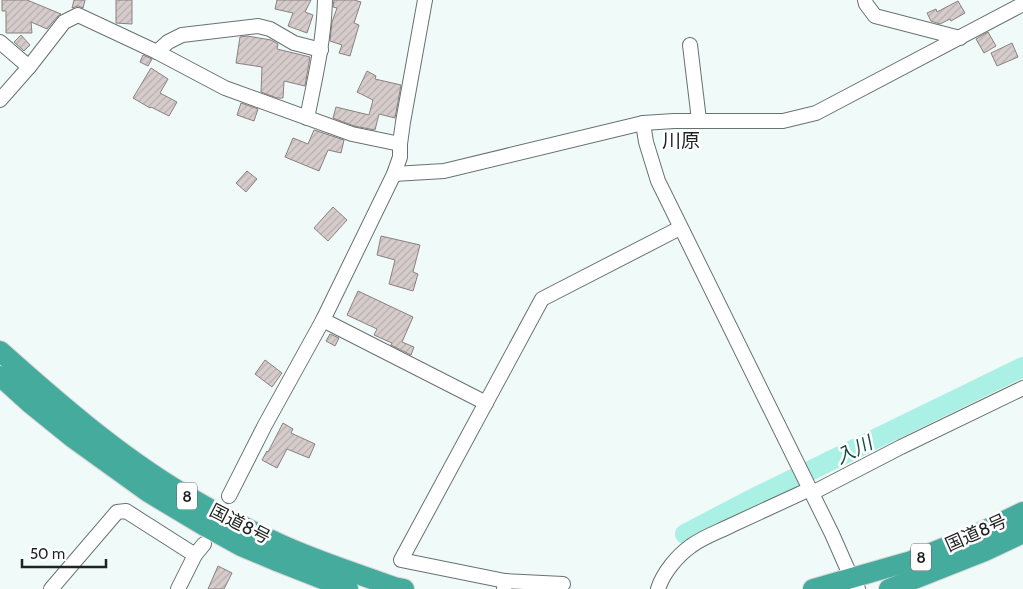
<svg xmlns="http://www.w3.org/2000/svg" width="1023" height="589" font-family="Cabin,'Noto Sans JP',sans-serif">
	<style>
		.lines { fill: none; stroke-linecap: round; stroke-linejoin: round }
		.river { stroke: #abf0e4; stroke-width: 20 }
		.building { fill: url(#building-hatch); stroke: #8a8180 }
		.minor-casing { stroke: #697270; stroke-width: 16 }
		.highway-casing { stroke: #d7d7d7; stroke-width: 22 }
		.minor { stroke: #fff; stroke-width: 14 }
		.highway { stroke: #45ac9d; stroke-width: 20 }
		.labels { text-anchor: middle; dominant-baseline: central; stroke-width: 5; stroke-linejoin: round; paint-order: stroke }
		.shield { fill: #fff; stroke: #626564; stroke-width: 1 }
		.shield-label { font-size: 16px; font-weight: bold; fill: #1f2322 }
		.street-label { font-size: 18px; fill: #1f2322; stroke: #fff }
		.neighbourhood-label { font-size: 19px; fill: #1f2322; stroke: #fff }
		.water-label { font-size: 19px; font-style: italic; fill: #114d45; stroke: #fff }
	</style>
	<defs>
		<pattern id="building-hatch" width="6" height="6" patternUnits="userSpaceOnUse" patternTransform="scale(1.25)"><rect width="6" height="6" fill="#d6cccb"/><path d="M-1 1l2-2M0 6l6-6M5 7l2-2" fill="none" stroke="#b7afae"/></pattern>
	</defs>
	<rect width="100%" height="100%" fill="#f0faf8"/>
	<g class="lines">
		<path class="river" d="M 685,534 L 748,501 L 1023,367"/>
	</g>
	<g class="building">
		<path d="M 2,0 L 27,0 L 61,14 L 57,17 L 47,29 L 31,22 L 32,33 L 6,33 L 6,11 L 2,11 Z"/>
		<path d="M 74,0 L 85,0 L 83,8 L 78,6 L 72,8 Z"/>
		<path d="M 116,0 L 132,0 L 132,24 L 116,23 Z"/>
		<path d="M 277,0 L 311,0 L 305,12 L 313,15 L 307,33 L 288,26 L 293,13 L 275,9 Z"/>
		<path d="M 334,0 L 354,0 L 361,2 L 354,23 L 359,25 L 350,56 L 339,53 L 342,45 L 330,41 L 332,22 L 337,8 L 333,7 Z"/>
		<path d="M 958,1 L 965,13 L 951,21 L 950,19 L 940,24 L 931,21 L 927,13 L 936,9 L 937,12 Z"/>
		<path d="M 988,32 L 996,46 L 984,53 L 976,39 Z"/>
		<path d="M 21,35 L 30,45 L 24,51 L 14,42 Z"/>
		<path d="M 247,36 L 271,40 L 278,44 L 277,49 L 310,57 L 305,86 L 284,81 L 283,98 L 277,98 L 261,92 L 262,67 L 236,63 L 240,37 Z"/>
		<path d="M 1012,43 L 1018,57 L 997,66 L 991,53 Z"/>
		<path d="M 143,55 L 152,59 L 148,66 L 140,62 Z"/>
		<path d="M 151,68 L 168,79 L 160,93 L 177,102 L 169,116 L 151,107 L 150,108 L 133,98 Z"/>
		<path d="M 367,71 L 376,76 L 375,79 L 401,85 L 395,118 L 379,114 L 375,130 L 354,126 L 333,118 L 336,107 L 369,115 L 373,100 L 357,92 Z"/>
		<path d="M 241,103 L 258,109 L 254,121 L 237,115 Z"/>
		<path d="M 314,130 L 344,140 L 341,153 L 328,150 L 319,171 L 285,157 L 293,138 L 308,144 Z"/>
		<path d="M 247,171 L 257,179 L 246,192 L 236,183 Z"/>
		<path d="M 333,207 L 347,220 L 328,241 L 314,228 Z"/>
		<path d="M 381,236 L 420,245 L 413,272 L 418,274 L 413,291 L 389,284 L 395,260 L 377,255 Z"/>
		<path d="M 358,291 L 413,317 L 402,342 L 414,347 L 411,355 L 391,345 L 392,343 L 374,335 L 377,329 L 347,315 Z"/>
		<path d="M 330,334 L 339,338 L 335,346 L 326,341 Z"/>
		<path d="M 265,360 L 282,373 L 272,387 L 255,374 Z"/>
		<path d="M 283,423 L 293,429 L 291,433 L 315,444 L 309,458 L 287,449 L 277,468 L 262,460 L 267,451 L 268,452 Z"/>
		<path d="M 218,566 L 232,573 L 224,589 L 208,589 Z"/>
	</g>
	<g class="lines">
		<g class="minor-casing">
			<g id="minor">
				<path d="M 865,0 L 866,4 L 875,16 L 960,38"/>
				<path d="M 0,42 L 29,67"/>
				<path d="M 690,45 L 699,120"/>
				<path d="M 157,52 L 168,42 L 182,35 L 258,26 L 270,29 L 294,43 L 321,50"/>
				<path d="M 0,100 L 29,67 L 64,22 L 78,15 L 157,52 L 225,88 L 352,134 L 400,144"/>
				<path d="M 307,118 C 315,79 324,40 325,0"/>
				<path d="M 643,123 L 646,142 L 658,181 L 832,534 L 847,568 L 858,589"/>
				<path d="M 394,174 L 444,171 L 643,123 L 674,121 L 783,121 L 816,113 L 1023,4"/>
				<path d="M 323,320 L 486,403"/>
				<path d="M 812,493 L 901,447 L 1023,388"/>
				<path d="M 229,496 L 265,425 L 323,320 L 394,174 L 400,157 L 400,144 L 403,122 L 425,0"/>
				<path d="M 505,581 L 563,584"/>
				<path d="M 51,589 L 117,512 L 126,511 L 195,555"/>
				<path d="M 178,589 L 195,555 L 204,544"/>
				<path d="M 504,589 L 505,581 L 401,560 L 542,299 L 680,228"/>
				<path d="M 658,589 C 663,573 677,556 691,546 C 703,537 718,532 732,525 C 758,513 784,501 810,489"/>
			</g>
		</g>
		<g class="highway-casing">
			<g id="highway">
				<path d="M 0,351 C 57,402 117,454 182,493 C 214,512 247,529 280,544 C 317,561 356,573 394,587 L 404,589"/>
				<path d="M 0,376 L 31,404 L 73,438 L 148,492 L 203,525 L 241,546 L 279,562 L 348,589"/>
				<path d="M 813,589 L 911,561 L 973,536 L 1023,512"/>
				<path d="M 889,589 L 985,551 L 1023,533"/>
			</g>
		</g>
		<use href="#minor" class="minor"/>
		<use href="#highway" class="highway"/>
	</g>
	<g class="labels">
		<g class="shield">
			<rect x="177" y="482.5" width="20" height="27" rx="4"/>
			<rect x="911" y="543.5" width="20" height="27" rx="4"/>
		</g>
		<g class="shield-label">
			<text x="187" y="496">8</text>
			<text x="921" y="557">8</text>
		</g>
		<g class="street-label">
			<text transform="translate(240 524) rotate(27)">国道8号</text>
			<text transform="translate(976 533) rotate(-24)">国道8号</text>
		</g>
		<g class="neighbourhood-label">
			<text x="681" y="140">川原</text>
		</g>
		<g class="water-label">
			<text transform="translate(854 450) rotate(-26)">入川</text>
		</g>
	</g>
	<path d="M22 559v8h84v-8" fill="none" stroke="#1f2322" stroke-width="2.5"/>
	<text x="30" y="559" font-size="15" fill="#1f2322" stroke="#ffffff" stroke-width="4" paint-order="stroke">50 m</text>
</svg>
